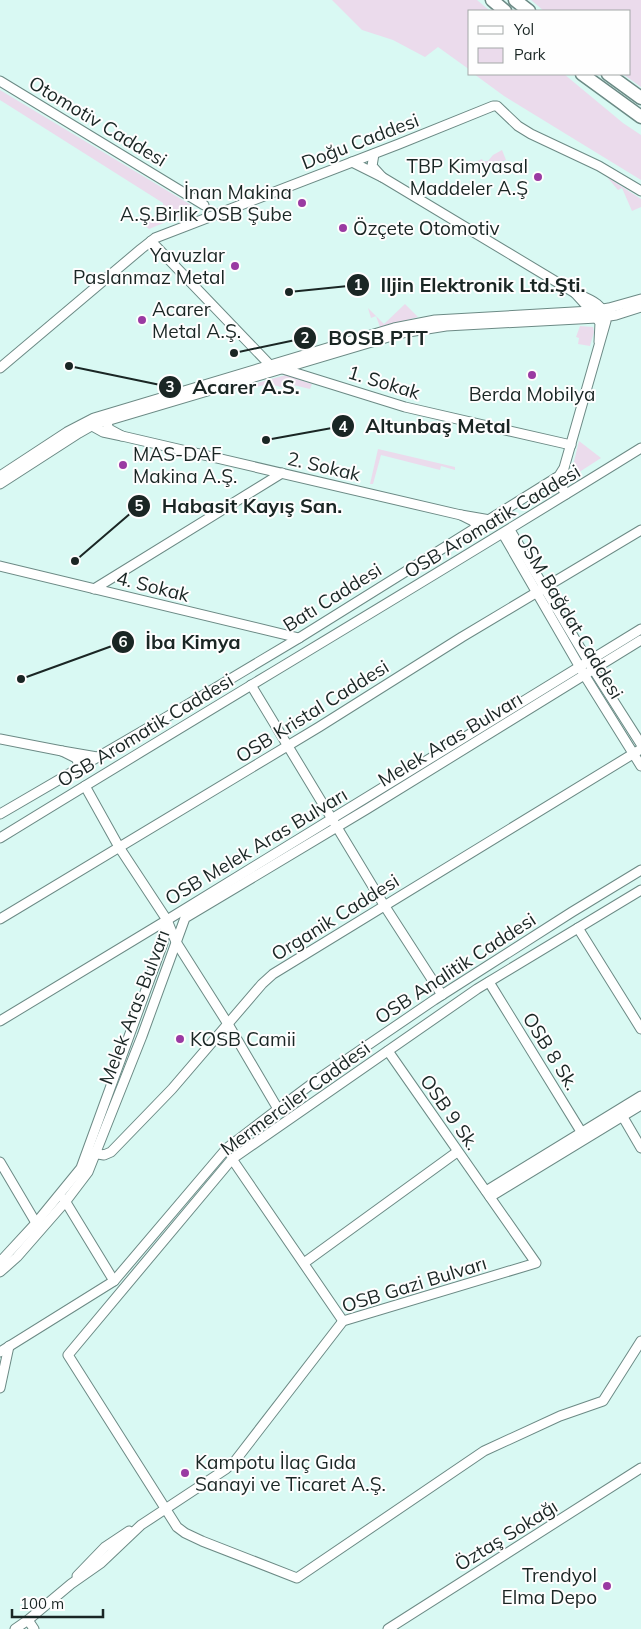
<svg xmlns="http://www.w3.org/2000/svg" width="641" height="1629" font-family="Mulish,sans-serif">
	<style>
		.green { fill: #ebdbec }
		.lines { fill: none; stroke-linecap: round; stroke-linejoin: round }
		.minor-casing { stroke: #6c8a85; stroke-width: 11 }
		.highway-casing { stroke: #6c8a85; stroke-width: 15 }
		.minor { stroke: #fff; stroke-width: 9 }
		.highway { stroke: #fff; stroke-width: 12 }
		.poi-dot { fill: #9a3aa2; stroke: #fefefe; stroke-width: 2 }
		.labels { text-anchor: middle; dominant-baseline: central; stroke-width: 4; stroke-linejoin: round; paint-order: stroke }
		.street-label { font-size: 19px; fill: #1a2624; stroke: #fefefe }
		.poi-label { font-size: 19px; fill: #1a2624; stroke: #fefefe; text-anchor: start }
		.leader { fill: none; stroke: #1a2624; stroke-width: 2 }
		.callout-dot { fill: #1a2624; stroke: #fefefe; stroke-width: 2 }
		.mark-label { font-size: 15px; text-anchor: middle; font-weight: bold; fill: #fff }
		.callout-label { font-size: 20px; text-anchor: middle; font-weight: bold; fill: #1a2624; stroke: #fefefe; stroke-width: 4; stroke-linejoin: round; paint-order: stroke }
	</style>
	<rect width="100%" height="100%" fill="#d9f9f3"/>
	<g class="green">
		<path d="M 332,0 L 477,0 L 490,11 L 470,11 L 470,70 L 438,47 L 425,57 L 393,40 L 362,30 Z"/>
		<path d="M 531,0 L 641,0 L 641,87 L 623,74 L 630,74 L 630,11 L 544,11 Z"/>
		<path d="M 474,74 L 564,74 L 623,123 L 641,135 L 641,180 L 504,96 Z"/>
		<path d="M 0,90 L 191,205 L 190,212 L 149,229 L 144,225 L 164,211 L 163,203 L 0,100 Z"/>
		<path d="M 502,150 L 506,160 L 476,173 L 473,163 L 482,159 L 483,161 L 488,161 L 493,155 Z"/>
		<path d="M 607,177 L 641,199 L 641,207 L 632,211 L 622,188 L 618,190 Z"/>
		<path d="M 405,304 L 418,317 L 380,327 L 376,316 L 371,318 L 368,308 L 384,324 Z"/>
		<path d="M 580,326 L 593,327 L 594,332 L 590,346 L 578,344 L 579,338 L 576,337 Z"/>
		<path d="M 286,375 L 312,384 L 310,389 L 289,384 L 284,388 L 270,384 L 255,387 L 253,384 Z"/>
		<path d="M 579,441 L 601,458 L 570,478 Z"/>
		<path d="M 378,449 L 455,467 L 455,470 L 441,466 L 440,470 L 381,455 L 373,484 L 370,484 Z"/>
	</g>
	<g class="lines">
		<g class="minor-casing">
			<g id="minor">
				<path d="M 0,81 L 204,205"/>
				<path d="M 352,162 L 382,177 L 372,166 L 374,154"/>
				<path d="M 382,177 L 575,293"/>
				<path d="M 151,241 L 270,365 L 405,407 L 571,445"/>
				<path d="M 0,368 L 141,249 L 155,238 L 399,144 L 493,106 L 497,106 L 518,126 L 531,134 L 599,166 L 641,191"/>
				<path d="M 93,420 L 94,427 L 103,432 L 122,436 L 109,429 L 106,421"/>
				<path d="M 122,436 L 461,515"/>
				<path d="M 0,476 L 67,432 L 94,418 L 394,328 L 435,320 L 591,311 L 609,308 L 641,299"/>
				<path d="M 556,478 L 566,494"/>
				<path d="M 0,484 L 79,433 L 93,425 L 402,333 L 446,326 L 597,318 L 616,315 L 641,307"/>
				<path d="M 478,527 L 473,521 L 461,515 L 490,520"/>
				<path d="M 510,530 L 588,661 L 641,744"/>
				<path d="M 503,534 L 585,676 L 641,766"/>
				<path d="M 0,566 L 299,638"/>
				<path d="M 94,589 L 282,473"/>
				<path d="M 251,685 L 384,905 L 442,995"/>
				<path d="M 0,739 L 62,751"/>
				<path d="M 80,766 L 76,758 L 62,751 L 97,757"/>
				<path d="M 85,786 L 119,847 L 167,920 L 176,942 L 228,1024 L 278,1109"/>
				<path d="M 0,814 L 165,718 L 299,638 L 559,476 L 564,468 L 606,321 C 605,304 589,299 575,293 L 595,315 L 600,323 L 599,342"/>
				<path d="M 0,838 C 213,707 428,580 641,448"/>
				<path d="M 641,890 L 477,989 L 232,1159 L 68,1355 L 177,1527 L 185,1533 L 202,1541 L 297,1578 L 484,1451 L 560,1416 L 603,1401 L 641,1341"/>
				<path d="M 0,919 L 319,727 L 462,637 L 641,530"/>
				<path d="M 578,928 L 641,1029"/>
				<path d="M 489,982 L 585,1138"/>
				<path d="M 0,1021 L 167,920"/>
				<path d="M 620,1112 L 641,1148"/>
				<path d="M 92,1153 L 104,1155 L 111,1152 L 172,1089 L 262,984 L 273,974 L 641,749"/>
				<path d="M 232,1159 L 343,1321"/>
				<path d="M 0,1162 L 39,1228"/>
				<path d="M 486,1191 L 641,1096"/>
				<path d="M 490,1197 L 641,1105"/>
				<path d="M 64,1199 L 114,1281"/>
				<path d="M 0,1262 L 36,1223 L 81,1168 L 163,943 L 167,920 L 641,629"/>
				<path d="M 304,1263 L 457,1152"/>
				<path d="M 0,1272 L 17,1257 L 66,1201 L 88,1172 L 142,1036 L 185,918 L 367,809 L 641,640"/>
				<path d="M 0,1352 L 114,1281 L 227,1148 L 278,1109 L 321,1077 L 434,1000 L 572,912 L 641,870"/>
				<path d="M 0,1388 L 9,1346"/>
				<path d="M 77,1576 L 105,1547 L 129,1531"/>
				<path d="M 28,1620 L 34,1629"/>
				<path d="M 15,1629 L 28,1620 L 71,1584 L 101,1563 L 141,1525 L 226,1469 L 235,1461 L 343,1321 L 536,1263 L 388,1051"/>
				<path d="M 388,1629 L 641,1468"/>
			</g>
		</g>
		<g class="highway-casing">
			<g id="highway">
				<path d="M 492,0 L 505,11"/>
				<path d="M 515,0 L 529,11"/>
				<path d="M 582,74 L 641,117"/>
				<path d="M 608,74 L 641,98"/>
			</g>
		</g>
		<use href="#minor" class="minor"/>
		<use href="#highway" class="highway"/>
	</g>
	<g class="poi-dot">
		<circle cx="538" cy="177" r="5"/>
		<circle cx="302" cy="203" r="5"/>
		<circle cx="343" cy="228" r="5"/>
		<circle cx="235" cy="266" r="5"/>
		<circle cx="142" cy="320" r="5"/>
		<circle cx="532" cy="375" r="5"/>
		<circle cx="123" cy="465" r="5"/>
		<circle cx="180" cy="1039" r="5"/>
		<circle cx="185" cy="1473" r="5"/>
		<circle cx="607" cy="1586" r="5"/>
	</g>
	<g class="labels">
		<g class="street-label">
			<text transform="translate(98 121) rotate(31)">Otomotiv Caddesi</text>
			<text transform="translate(360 141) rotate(-21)">Doğu Caddesi</text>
			<text transform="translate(384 382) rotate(17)">1. Sokak</text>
			<text transform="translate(324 466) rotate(13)">2. Sokak</text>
			<text transform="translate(492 521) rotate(-31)">OSB Aromatik Caddesi</text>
			<text transform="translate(153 586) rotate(14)">4. Sokak</text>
			<text transform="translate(332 597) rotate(-32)">Batı Caddesi</text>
			<text transform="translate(570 616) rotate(59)">OSM Bağdat Caddesi</text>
			<text transform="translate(312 711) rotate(-32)">OSB Kristal Caddesi</text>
			<text transform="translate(145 730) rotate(-31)">OSB Aromatik Caddesi</text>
			<text transform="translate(450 739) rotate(-31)">Melek Aras Bulvarı</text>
			<text transform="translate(256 846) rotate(-31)">OSB Melek Aras Bulvarı</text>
			<text transform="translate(335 917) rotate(-32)">Organik Caddesi</text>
			<text transform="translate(455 968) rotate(-33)">OSB Analitik Caddesi</text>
			<text transform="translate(134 1007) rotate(-69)">Melek Aras Bulvarı</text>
			<text transform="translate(551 1051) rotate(58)">OSB 8 Sk.</text>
			<text transform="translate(295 1098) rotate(-36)">Mermerciler Caddesi</text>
			<text transform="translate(450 1112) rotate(55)">OSB 9 Sk.</text>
			<text transform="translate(414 1284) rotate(-17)">OSB Gazi Bulvarı</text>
			<text transform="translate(506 1535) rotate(-32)">Öztaş Sokağı</text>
		</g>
		<g class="poi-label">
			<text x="528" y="166" text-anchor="end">TBP Kimyasal<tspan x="528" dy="22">Maddeler A.Ş</tspan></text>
			<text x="292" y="192" text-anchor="end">İnan Makina<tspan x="292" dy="22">A.Ş.Birlik OSB Şube</tspan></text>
			<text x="353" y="228">Özçete Otomotiv</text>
			<text x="225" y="255" text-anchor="end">Yavuzlar<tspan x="225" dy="22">Paslanmaz Metal</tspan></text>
			<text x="152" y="309">Acarer<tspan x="152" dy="22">Metal A.Ş.</tspan></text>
			<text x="532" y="394" text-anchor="middle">Berda Mobilya</text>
			<text x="133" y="454">MAS-DAF<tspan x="133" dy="22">Makina A.Ş.</tspan></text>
			<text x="190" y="1039">KOSB Camii</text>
			<text x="195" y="1462">Kampotu İlaç Gıda<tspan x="195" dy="22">Sanayi ve Ticaret A.Ş.</tspan></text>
			<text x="597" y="1575" text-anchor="end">Trendyol<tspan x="597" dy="22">Elma Depo</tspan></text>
		</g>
	</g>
	<path class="leader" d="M289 292L358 285M234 353L305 338M69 366L170 387M266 440L343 426M75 561L139 506M21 679L123 642"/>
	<g class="callout-dot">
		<circle cx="289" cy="292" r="5"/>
		<circle cx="234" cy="353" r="5"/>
		<circle cx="69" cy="366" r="5"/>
		<circle cx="266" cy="440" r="5"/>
		<circle cx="75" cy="561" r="5"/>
		<circle cx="21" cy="679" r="5"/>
		<circle cx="358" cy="285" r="12"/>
		<circle cx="305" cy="338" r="12"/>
		<circle cx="170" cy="387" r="12"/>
		<circle cx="343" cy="426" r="12"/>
		<circle cx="139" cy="506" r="12"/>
		<circle cx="123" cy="642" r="12"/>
	</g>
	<g class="mark-label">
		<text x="358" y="290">1</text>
		<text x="305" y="343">2</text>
		<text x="170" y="392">3</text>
		<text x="343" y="432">4</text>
		<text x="139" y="511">5</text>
		<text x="123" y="647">6</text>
	</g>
	<g class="callout-label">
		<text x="483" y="292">Iljin Elektronik Ltd.Şti.</text>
		<text x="378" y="345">BOSB PTT</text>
		<text x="246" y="394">Acarer A.S.</text>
		<text x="438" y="433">Altunbaş Metal</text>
		<text x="252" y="513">Habasit Kayış San.</text>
		<text x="193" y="649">İba Kimya</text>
	</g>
	<rect x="468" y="10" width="162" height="65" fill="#fefefe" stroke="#a3a8a7"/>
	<rect x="478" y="26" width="25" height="8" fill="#ffffff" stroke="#a3a8a7"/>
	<text x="514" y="35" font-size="15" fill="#1a2624">Yol</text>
	<rect x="478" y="48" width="25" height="15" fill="#ebdbec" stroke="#a3a8a7"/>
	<text x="514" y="60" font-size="15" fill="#1a2624">Park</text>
	<path d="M12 1609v8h91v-8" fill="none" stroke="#1a2624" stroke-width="2.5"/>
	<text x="20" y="1609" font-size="15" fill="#1a2624" stroke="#fefefe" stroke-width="4" paint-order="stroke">100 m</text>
</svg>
